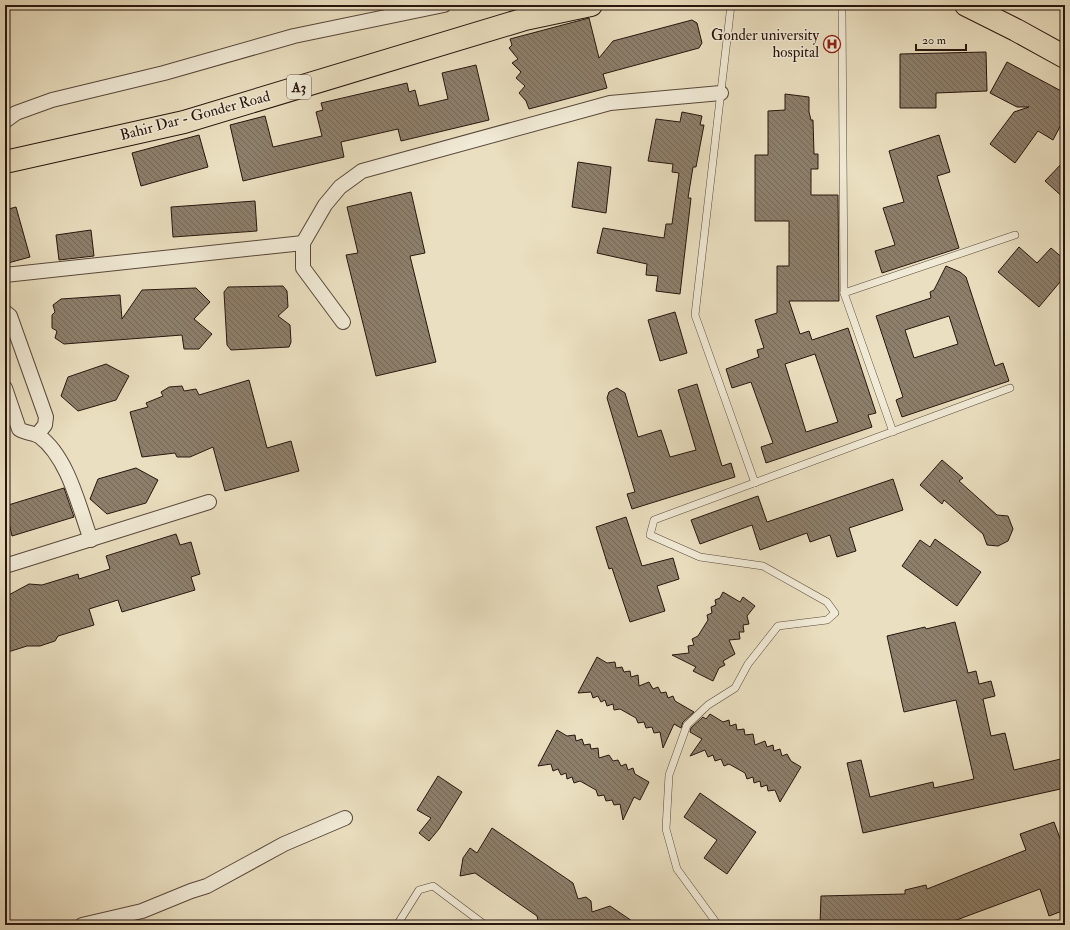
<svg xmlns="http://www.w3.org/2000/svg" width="1070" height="930" font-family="'IM FELL Double Pica',serif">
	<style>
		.building { fill: url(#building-back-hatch); stroke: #28160e; fill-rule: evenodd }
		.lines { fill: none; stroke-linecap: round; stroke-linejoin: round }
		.service-casing { stroke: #58483a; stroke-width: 8 }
		.minor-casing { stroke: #58483a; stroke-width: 16 }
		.trunk-casing { stroke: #28160e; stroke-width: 24 }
		.service { stroke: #f1ead6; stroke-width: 7 }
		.minor { stroke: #f1ead6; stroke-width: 14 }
		.trunk { stroke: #eadfc0; stroke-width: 22 }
		.labels { text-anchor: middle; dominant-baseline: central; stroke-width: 3; stroke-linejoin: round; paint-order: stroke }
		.shield { fill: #f1ead6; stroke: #64564a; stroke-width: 1 }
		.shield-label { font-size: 14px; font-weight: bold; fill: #28160e }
		.poi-label { font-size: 15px; fill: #28160e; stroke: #f1ead6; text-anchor: end }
		.street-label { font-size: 15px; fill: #28160e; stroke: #f1ead6 }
	</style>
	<defs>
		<pattern id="building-back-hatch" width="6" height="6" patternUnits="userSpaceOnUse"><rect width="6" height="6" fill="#8d7f6b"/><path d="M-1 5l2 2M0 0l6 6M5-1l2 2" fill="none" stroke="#736756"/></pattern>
	</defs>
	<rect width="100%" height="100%" fill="#eadfc0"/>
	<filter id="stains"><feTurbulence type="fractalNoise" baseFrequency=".005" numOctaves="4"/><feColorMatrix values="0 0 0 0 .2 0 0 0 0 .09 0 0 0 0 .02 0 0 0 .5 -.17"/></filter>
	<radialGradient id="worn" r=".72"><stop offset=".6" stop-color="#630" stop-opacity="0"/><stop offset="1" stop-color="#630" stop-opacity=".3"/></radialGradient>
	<g class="building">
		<path d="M 589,18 L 599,58 L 613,41 L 692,20 L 697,23 L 702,43 L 699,48 L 603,74 L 607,88 L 529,109 L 526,101 L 519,93 L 525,86 L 516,78 L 521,72 L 512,63 L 518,59 L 509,48 L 512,45 L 510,39 Z"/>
		<path d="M 986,52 L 987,91 L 936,93 L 936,108 L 900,108 L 900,54 Z"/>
		<path d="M 1007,62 L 1065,93 L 1065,117 L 1053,140 L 1038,131 L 1015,163 L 990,144 L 1014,112 L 1029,107 L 1017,107 L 990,93 Z"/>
		<path d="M 476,65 L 489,120 L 401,141 L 398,129 L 341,142 L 344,157 L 243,181 L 230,125 L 265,116 L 273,147 L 322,136 L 316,112 L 323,110 L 321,103 L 407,83 L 409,92 L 415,90 L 419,106 L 448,99 L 442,73 Z"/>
		<path d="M 785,94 L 809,97 L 809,112 L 811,120 L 813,120 L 814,154 L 818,154 L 818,169 L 811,169 L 811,195 L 838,195 L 839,301 L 789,301 L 800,334 L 809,331 L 812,340 L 848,328 L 876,413 L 868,415 L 872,427 L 766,463 L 761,447 L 773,443 L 751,382 L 732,388 L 726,369 L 759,357 L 757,350 L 764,348 L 755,320 L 777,313 L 777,266 L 789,266 L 789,221 L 755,221 L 755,155 L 768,155 L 768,111 L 785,110 ZM 815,354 L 838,422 L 806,432 L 785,364 Z"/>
		<path d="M 682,112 L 702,116 L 700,125 L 704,125 L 696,167 L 693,167 L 688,198 L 691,198 L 680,294 L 656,291 L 658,276 L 646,275 L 647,264 L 597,253 L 603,228 L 664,238 L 666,224 L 672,224 L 679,173 L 672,172 L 673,164 L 648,161 L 656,119 L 680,122 Z"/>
		<path d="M 199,135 L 208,167 L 141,186 L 132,153 Z"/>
		<path d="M 939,135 L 950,172 L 937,176 L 959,248 L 882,273 L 875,251 L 895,245 L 883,208 L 904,202 L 889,151 Z"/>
		<path d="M 1065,160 L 1065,199 L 1045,181 Z"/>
		<path d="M 578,162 L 611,167 L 606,213 L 572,207 Z"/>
		<path d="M 411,192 L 425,253 L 410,256 L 436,362 L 376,376 L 346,255 L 358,253 L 347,207 Z"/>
		<path d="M 255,201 L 257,231 L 173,237 L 171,207 Z"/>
		<path d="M 16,207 L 30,257 L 8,263 L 5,251 L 5,210 Z"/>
		<path d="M 91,230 L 94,256 L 59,260 L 56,235 Z"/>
		<path d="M 1019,247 L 1037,263 L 1051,248 L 1065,260 L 1065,276 L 1039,307 L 998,272 Z"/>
		<path d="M 946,266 L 960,272 L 966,277 L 995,366 L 1003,363 L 1009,381 L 902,417 L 896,400 L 903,397 L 876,316 L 931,298 L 930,292 L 934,290 ZM 949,316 L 958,344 L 914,358 L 905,330 Z"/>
		<path d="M 283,286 L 287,291 L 288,307 L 278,316 L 290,325 L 291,342 L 289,347 L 231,350 L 227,345 L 224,292 L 228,287 Z"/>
		<path d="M 196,288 L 210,302 L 194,319 L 212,334 L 199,349 L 184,349 L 182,335 L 64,344 L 55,338 L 57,331 L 52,328 L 52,315 L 55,312 L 53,305 L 61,299 L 120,295 L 122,319 L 142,290 Z"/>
		<path d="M 675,312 L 687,353 L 660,361 L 648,320 Z"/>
		<path d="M 106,364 L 129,376 L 116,400 L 78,411 L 61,396 L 68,377 Z"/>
		<path d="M 249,380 L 267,448 L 291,441 L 299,471 L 225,491 L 213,447 L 190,457 L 177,457 L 175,453 L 142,457 L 130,412 L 148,407 L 146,403 L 163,396 L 161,392 L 169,387 L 182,386 L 184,391 L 196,389 L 199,395 Z"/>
		<path d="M 697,384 L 722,466 L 731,463 L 735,477 L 632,509 L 627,494 L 635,492 L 607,398 L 609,392 L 617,388 L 625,393 L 638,437 L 661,430 L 670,457 L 696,450 L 678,390 Z"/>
		<path d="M 942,460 L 963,478 L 959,481 L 997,515 L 1008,516 L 1013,529 L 1008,541 L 998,546 L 987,545 L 983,534 L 944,500 L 942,504 L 920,485 Z"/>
		<path d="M 136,468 L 158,480 L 146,503 L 107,514 L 90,499 L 98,479 Z"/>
		<path d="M 893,479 L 903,510 L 849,528 L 856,551 L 837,557 L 830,535 L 810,542 L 807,533 L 760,550 L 752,525 L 700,544 L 691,520 L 758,496 L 767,522 Z"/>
		<path d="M 64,488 L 74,517 L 12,536 L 5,506 Z"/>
		<path d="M 626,517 L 642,566 L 673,558 L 679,579 L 657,586 L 665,611 L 630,622 L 612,568 L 609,569 L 596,527 Z"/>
		<path d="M 176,534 L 180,545 L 191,542 L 200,574 L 191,577 L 195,590 L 122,612 L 118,600 L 89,609 L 94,625 L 58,636 L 55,641 L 40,646 L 27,646 L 5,653 L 5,597 L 29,584 L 42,585 L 78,574 L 79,579 L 110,569 L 106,556 Z"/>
		<path d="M 935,539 L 981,572 L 957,606 L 902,566 L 920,540 L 930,547 Z"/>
		<path d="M 723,592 L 740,602 L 743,597 L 755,606 L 747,616 L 749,624 L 743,625 L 744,632 L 739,632 L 740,639 L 729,640 L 735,654 L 723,661 L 725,665 L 719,668 L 713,681 L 693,671 L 696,667 L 672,655 L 689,653 L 688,646 L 694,645 L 692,639 L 698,636 L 708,620 L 707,615 L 712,613 L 711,607 L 716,605 L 715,600 L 720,598 Z"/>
		<path d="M 955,622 L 968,673 L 976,671 L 979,684 L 991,681 L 995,696 L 983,699 L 991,736 L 1005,733 L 1014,770 L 1065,758 L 1065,788 L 863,833 L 847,763 L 861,760 L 870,797 L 933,782 L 934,788 L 974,779 L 956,700 L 904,712 L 887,636 L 925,627 L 926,629 Z"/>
		<path d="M 597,657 L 607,663 L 615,662 L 616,668 L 622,667 L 624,672 L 630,671 L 631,677 L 638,675 L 639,686 L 649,682 L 653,689 L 658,687 L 661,693 L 666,692 L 668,698 L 673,696 L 675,701 L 694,712 L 683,722 L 681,728 L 674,724 L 663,748 L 660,732 L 654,733 L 652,727 L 646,728 L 644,722 L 638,723 L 636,718 L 620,709 L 614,710 L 613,704 L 607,706 L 605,700 L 601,702 L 598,696 L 593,698 L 591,692 L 578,693 Z"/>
		<path d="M 710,714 L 723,722 L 729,720 L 730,726 L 736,724 L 737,730 L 744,729 L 745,735 L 753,734 L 755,745 L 765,741 L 767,747 L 773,745 L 774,751 L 780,749 L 782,756 L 787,754 L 791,761 L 801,767 L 780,802 L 775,790 L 768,791 L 767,785 L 761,787 L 760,781 L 754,783 L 753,777 L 747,779 L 745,773 L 729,764 L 724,766 L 721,759 L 715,761 L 713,755 L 708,757 L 705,750 L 690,756 L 702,739 L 690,732 L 691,728 L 703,717 L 706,719 Z"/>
		<path d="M 557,730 L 567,736 L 575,735 L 576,741 L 582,739 L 584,745 L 590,744 L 591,749 L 598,748 L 599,758 L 609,755 L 613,761 L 618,760 L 621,766 L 626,764 L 628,770 L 633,768 L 635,774 L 649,782 L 640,800 L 634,797 L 623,820 L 620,804 L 614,805 L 612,800 L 606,801 L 604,795 L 598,796 L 596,790 L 580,781 L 574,783 L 572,777 L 567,779 L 566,773 L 561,775 L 558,769 L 553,771 L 551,764 L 538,766 Z"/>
		<path d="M 438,776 L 462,792 L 439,829 L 429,841 L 419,833 L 431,818 L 417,810 Z"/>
		<path d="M 700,793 L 756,832 L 727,874 L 704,858 L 717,840 L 684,817 Z"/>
		<path d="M 1054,822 L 1065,852 L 1065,910 L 1049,916 L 1040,889 L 943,925 L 820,925 L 821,896 L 905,894 L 905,890 L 926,885 L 927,889 L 1026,850 L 1020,834 Z"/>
		<path d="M 492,828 L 573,883 L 578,899 L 586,897 L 591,901 L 592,912 L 610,906 L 638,925 L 539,925 L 537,916 L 475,873 L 460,876 L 463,858 L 470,848 L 477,853 Z"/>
	</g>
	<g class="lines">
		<g class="service-casing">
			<g id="service">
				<path d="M 731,5 L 695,315 L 755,483"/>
				<path d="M 842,12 L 844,293 L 893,432"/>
				<path d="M 844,293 L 1015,235"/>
				<path d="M 397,925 L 419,890 L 433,886 L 485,925"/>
				<path d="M 718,925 L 677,869 L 666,829 L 669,775 L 687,725 L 708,705 L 735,688 L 748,664 L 778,626 L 827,620 L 835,613 L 827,602 L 763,566 L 700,557 L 650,535 L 654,520 L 1010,388"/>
				<path d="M 1063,925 L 1065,924"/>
			</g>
		</g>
		<g class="minor-casing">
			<g id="minor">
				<path d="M 5,121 L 16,113 L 52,100 L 164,73 L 294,36 L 444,5"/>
				<path d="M 5,275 L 303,243"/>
				<path d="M 5,312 L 10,316 L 46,417 L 45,425 L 37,435"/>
				<path d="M 343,322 L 303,268 L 303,243 L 325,205 L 340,187 L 362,171 L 610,103 L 721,93"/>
				<path d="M 5,388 L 19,429 C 25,433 34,433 39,436 C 68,457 79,507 91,540"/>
				<path d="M 5,566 L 209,502"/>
				<path d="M 82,925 L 142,911 L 191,891 L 207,886 L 284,844 L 345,818"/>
			</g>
		</g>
		<g class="trunk-casing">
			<g id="trunk">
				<path d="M 966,5 L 1016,30 L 1065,57"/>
				<path d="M 5,162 L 184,122 L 525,19 L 591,5"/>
			</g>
		</g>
		<use href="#service" class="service"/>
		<use href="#minor" class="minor"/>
		<use href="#trunk" class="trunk"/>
	</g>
	<defs>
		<g id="hospital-ring" transform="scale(0.9)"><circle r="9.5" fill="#f1ead6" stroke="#8f2418" stroke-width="1.5"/><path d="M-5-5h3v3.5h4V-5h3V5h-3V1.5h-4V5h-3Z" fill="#8f2418"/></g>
	</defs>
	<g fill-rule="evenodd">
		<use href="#hospital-ring" x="832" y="44"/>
	</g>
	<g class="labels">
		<rect class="shield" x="287" y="75" width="24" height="24" rx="3"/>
		<g class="shield-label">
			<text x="299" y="87">A3</text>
		</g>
		<g class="poi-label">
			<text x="819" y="35">Gonder university<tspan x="819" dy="17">hospital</tspan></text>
		</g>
		<g class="street-label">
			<text transform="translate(195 116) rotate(-15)">Bahir Dar - Gonder Road</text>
		</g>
	</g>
	<rect width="1070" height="930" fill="none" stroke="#eadfc0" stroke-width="20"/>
	<rect x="6" y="6" width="1058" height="918" fill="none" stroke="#28160e" stroke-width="2"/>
	<rect x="10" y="10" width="1050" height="910" fill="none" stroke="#28160e"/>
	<path d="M916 44v6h50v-6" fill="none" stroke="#28160e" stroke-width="2"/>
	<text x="922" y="44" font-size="12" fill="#28160e" stroke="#f1ead6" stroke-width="3" paint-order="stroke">20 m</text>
	<rect width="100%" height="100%" filter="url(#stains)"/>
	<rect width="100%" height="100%" fill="url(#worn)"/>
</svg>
